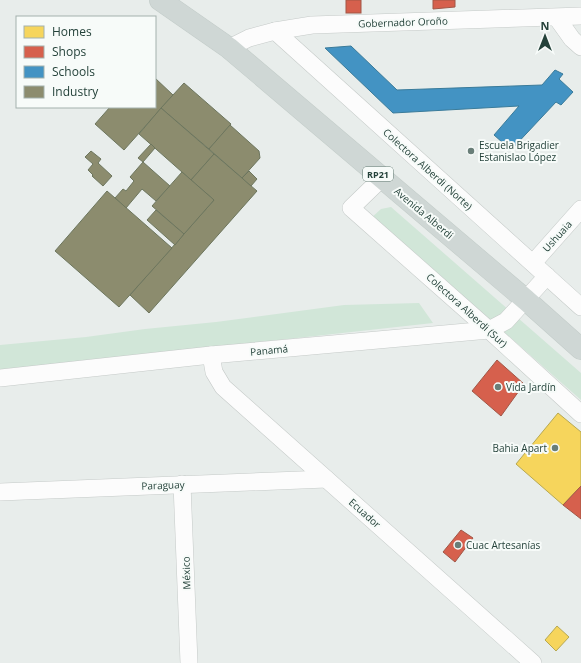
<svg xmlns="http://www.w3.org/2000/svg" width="581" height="663" font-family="'Open Sans',sans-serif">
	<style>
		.green { fill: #d1e6d8 }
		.homes { fill: #f6d55c; stroke: #b7a952 }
		.shops { fill: #d6604d; stroke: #a15747 }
		.schools { fill: #4393c3; stroke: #3a7b9a }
		.industry { fill: #8c8c6e; stroke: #6d765e }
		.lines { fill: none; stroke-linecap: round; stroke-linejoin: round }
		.minor-casing { stroke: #c5cac8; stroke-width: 18 }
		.major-casing { stroke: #c3ccc9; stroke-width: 22 }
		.minor { stroke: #fcfcfc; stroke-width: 17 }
		.major { stroke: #cfd7d5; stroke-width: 21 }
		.poi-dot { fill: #697e78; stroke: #f7fbf9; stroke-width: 1.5 }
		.labels { text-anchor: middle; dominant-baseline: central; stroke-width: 4; stroke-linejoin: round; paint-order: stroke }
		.shield { fill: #f7fbf9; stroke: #637a73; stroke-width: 1 }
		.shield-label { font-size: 9px; font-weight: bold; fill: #24423a }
		.street-label { font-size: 10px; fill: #24423a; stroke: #f7fbf9 }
		.poi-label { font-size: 10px; fill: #24423a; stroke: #f7fbf9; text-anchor: start }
	</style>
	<rect width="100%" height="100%" fill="#e8edeb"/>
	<g class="green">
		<path d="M 391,207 L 581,373 L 581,400 L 512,339 L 370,219 L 381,209 Z"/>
		<path d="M 419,303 L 433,323 L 0,371 L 0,345 L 86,337 L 145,329 L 216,322 L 344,305 Z"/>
	</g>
	<g class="homes">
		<path d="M 558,413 L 581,432 L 581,486 L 563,505 L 516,464 Z"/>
		<path d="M 557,626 L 569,637 L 556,651 L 545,640 Z"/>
	</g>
	<g class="shops">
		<rect x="346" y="0" width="15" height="13"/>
		<path d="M 433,0 L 455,0 L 455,7 L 433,9 Z"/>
		<path d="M 497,360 L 524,384 L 501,416 L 472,391 Z"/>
		<path d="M 581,486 L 581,519 L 563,505 Z"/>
		<path d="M 461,530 L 473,538 L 455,562 L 443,552 Z"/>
	</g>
	<path class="schools" d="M 351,46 L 397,90 L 542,85 L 555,70 L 563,74 L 559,79 L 573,92 L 561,105 L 556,102 L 511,150 L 494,135 L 519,106 L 393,113 L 325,48 Z"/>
	<g class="industry">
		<path d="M 155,78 L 173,95 L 124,150 L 95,124 L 110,107 L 155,107 Z"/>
		<path d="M 184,83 L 231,124 L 209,149 L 161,108 Z"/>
		<path d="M 161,108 L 214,154 L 191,180 L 139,134 Z"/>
		<path d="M 230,125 L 259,151 L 260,158 L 242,178 L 209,149 Z"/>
		<path d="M 151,144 L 155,148 L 143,162 L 138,158 Z"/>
		<path d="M 91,151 L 101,159 L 98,163 L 112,176 L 103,186 L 92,176 L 93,175 L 88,170 L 93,164 L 85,157 Z"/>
		<path d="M 214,154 L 257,191 L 149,313 L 130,295 L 214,200 L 191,180 Z"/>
		<path d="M 143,162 L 170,186 L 156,201 L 142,189 L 126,208 L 115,198 L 123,189 L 126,191 L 134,181 L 130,177 Z"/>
		<path d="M 249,171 L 257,179 L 251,186 L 242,178 Z"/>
		<path d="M 182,172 L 214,200 L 184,234 L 152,206 Z"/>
		<path d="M 107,191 L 172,248 L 119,307 L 55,251 Z"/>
		<path d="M 156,210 L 184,234 L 175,245 L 147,220 Z"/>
	</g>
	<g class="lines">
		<g class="minor-casing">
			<g id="minor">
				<path d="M 557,18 L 572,39 L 581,47"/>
				<path d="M 275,31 L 581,307"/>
				<path d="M 229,48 L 249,38 L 275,31 L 312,25 L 581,16"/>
				<path d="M 382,178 L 351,208 L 489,330 L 581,414"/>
				<path d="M 533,263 L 581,209"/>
				<path d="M 211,355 L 214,372 L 223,387 L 533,663"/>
				<path d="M 0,378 L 211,355 L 489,330 L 506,321 L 547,276"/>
				<path d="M 182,484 L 189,663"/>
				<path d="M 0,492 L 326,479"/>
			</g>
		</g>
		<g class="major-casing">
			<path id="major" d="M 160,0 L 229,48 L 526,300 L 581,349"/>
		</g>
		<use href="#minor" class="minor"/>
		<use href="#major" class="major"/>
	</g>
	<g class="poi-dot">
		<circle cx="471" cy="151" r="4"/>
		<circle cx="498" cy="387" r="4"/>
		<circle cx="555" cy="448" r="4"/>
		<circle cx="458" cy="545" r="4"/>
	</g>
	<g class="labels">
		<rect class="shield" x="363" y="167" width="30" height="14" rx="3"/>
		<g class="shield-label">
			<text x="378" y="174">RP21</text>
		</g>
		<g class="street-label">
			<text transform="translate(403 22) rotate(-2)">Gobernador Oroño</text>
			<text transform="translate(428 169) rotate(42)">Colectora Alberdi (Norte)</text>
			<text transform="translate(424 213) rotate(40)">Avenida Alberdi</text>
			<text transform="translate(557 236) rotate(-48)">Ushuaia</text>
			<text transform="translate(467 310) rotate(42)">Colectora Alberdi (Sur)</text>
			<text transform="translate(269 350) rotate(-5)">Panamá</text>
			<text transform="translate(163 485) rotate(-2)">Paraguay</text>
			<text transform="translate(365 513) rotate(42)">Ecuador</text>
			<text transform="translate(186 573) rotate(-92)">México</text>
		</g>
		<g class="poi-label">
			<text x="479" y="145">Escuela Brigadier<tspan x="479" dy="12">Estanislao López</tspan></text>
			<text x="506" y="387">Vida Jardín</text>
			<text x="547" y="448" text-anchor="end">Bahia Apart</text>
			<text x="466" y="545">Cuac Artesanías</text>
		</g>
	</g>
	<rect x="16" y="16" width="140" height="92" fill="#f7fbf9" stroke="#a3b1ad"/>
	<rect x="24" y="26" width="20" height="12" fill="#f6d55c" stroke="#a3b1ad"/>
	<text x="52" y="36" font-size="12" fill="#24423a">Homes</text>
	<rect x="24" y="46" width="20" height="12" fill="#d6604d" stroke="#a3b1ad"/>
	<text x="52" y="56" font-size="12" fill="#24423a">Shops</text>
	<rect x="24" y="66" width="20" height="12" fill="#4393c3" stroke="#a3b1ad"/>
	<text x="52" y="76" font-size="12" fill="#24423a">Schools</text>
	<rect x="24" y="86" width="20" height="12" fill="#8c8c6e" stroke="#a3b1ad"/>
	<text x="52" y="96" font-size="12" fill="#24423a">Industry</text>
	<g transform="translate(545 36)" stroke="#f7fbf9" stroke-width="3" paint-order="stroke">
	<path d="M0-3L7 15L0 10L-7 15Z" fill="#24423a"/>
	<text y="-6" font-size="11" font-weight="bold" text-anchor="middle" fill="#24423a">N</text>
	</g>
</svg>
